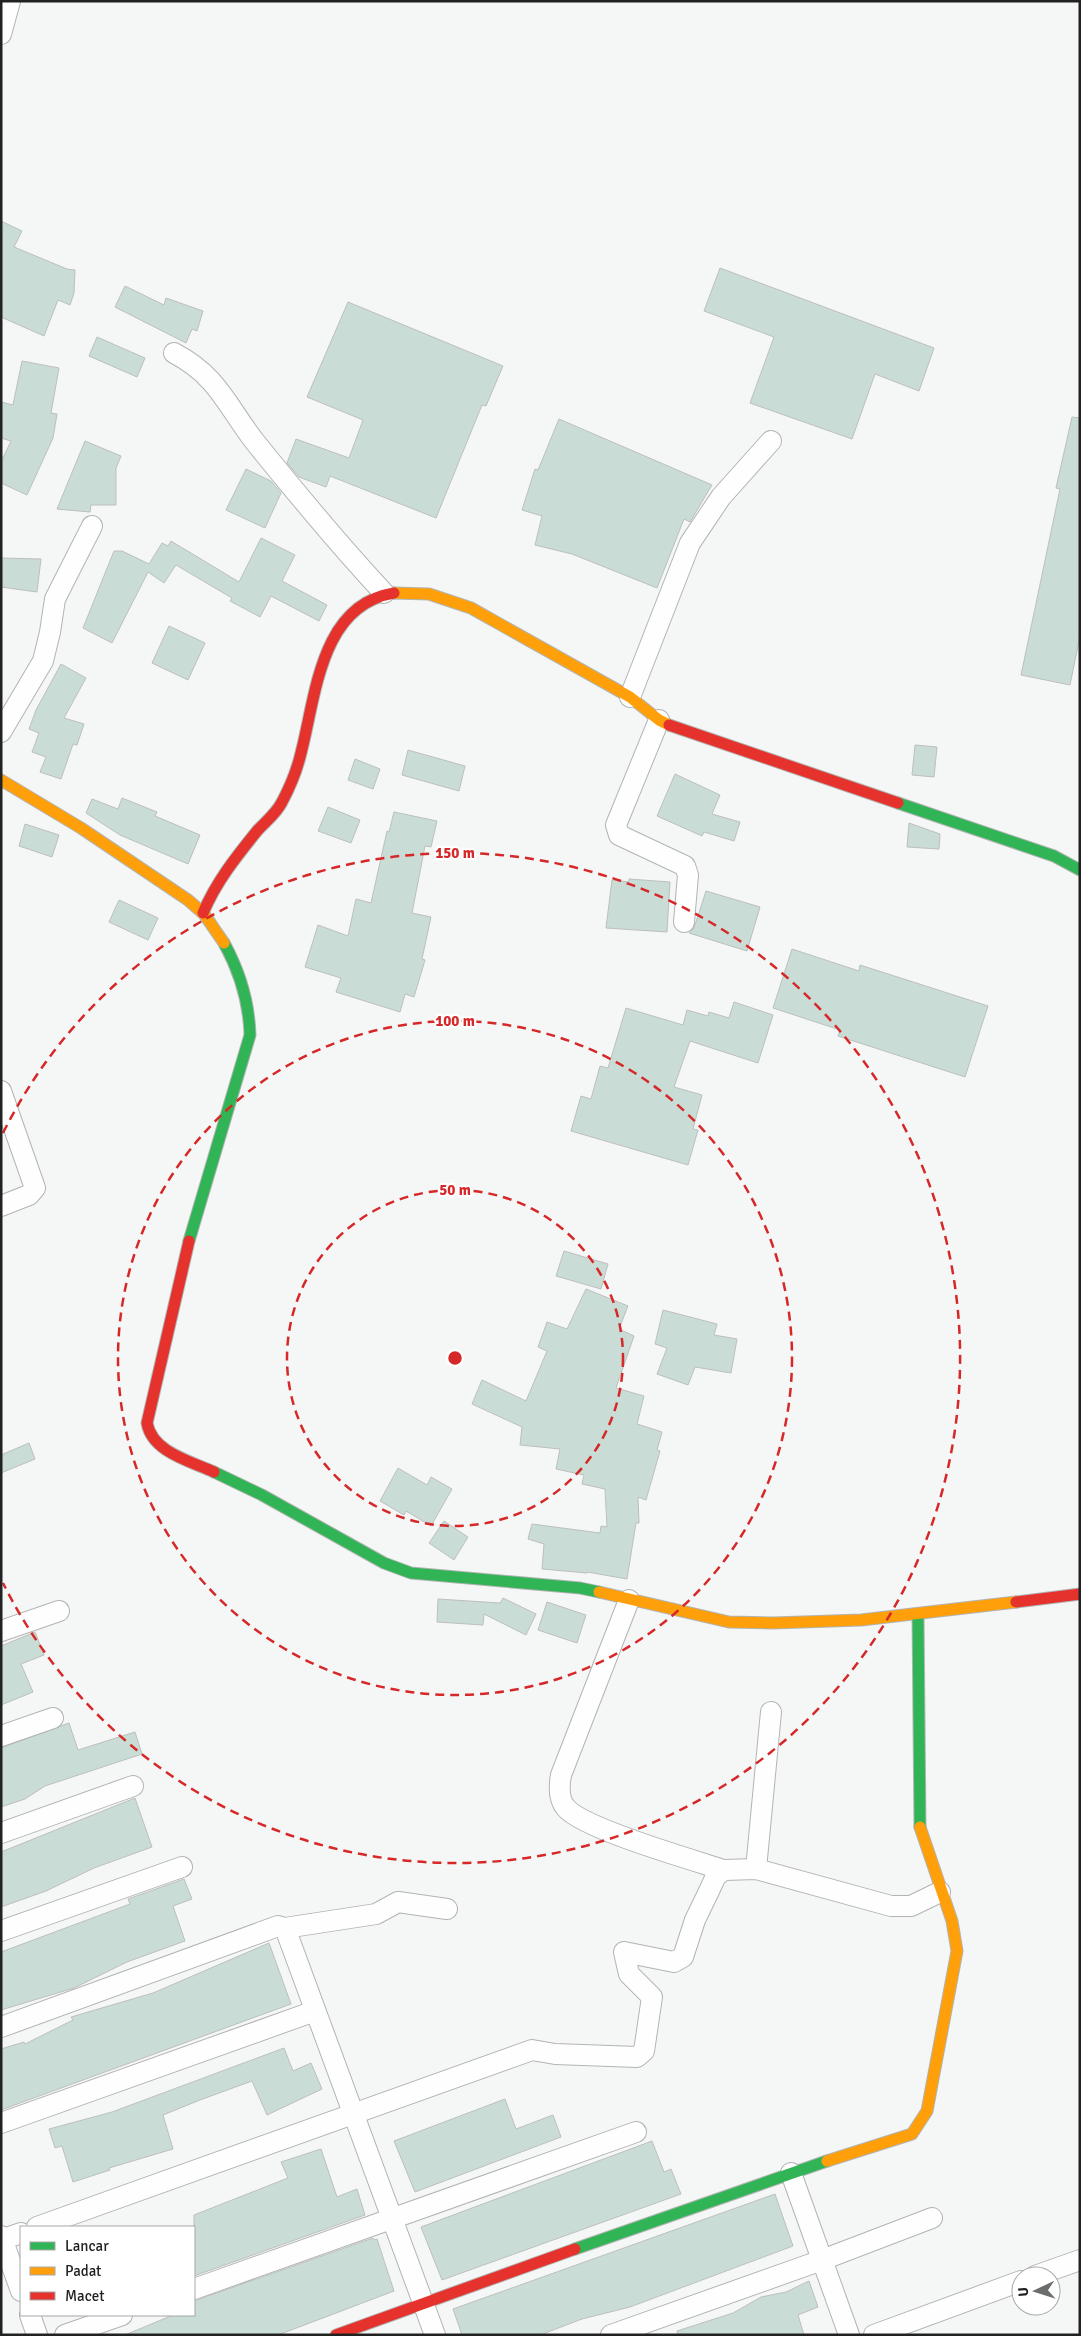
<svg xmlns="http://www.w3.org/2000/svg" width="1081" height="2336" font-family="Signika,sans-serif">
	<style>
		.building { fill: #c9dcd6; stroke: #bdbfbe }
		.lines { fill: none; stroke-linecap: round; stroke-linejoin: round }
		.street-casing { stroke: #b2b4b3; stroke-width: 22 }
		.fast-casing { stroke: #b2b4b3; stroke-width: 13 }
		.slow-casing { stroke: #b2b4b3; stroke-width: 13 }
		.jam-casing { stroke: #b2b4b3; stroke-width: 13 }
		.street { stroke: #fefefe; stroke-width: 20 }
		.fast { stroke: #30b455; stroke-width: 11 }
		.slow { stroke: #ff9f0a; stroke-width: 11 }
		.jam { stroke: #e5322d; stroke-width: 11 }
		.ring { fill: none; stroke: #d62828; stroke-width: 2.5; stroke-dasharray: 9 6 }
		.centre { fill: #d62828; stroke: #fff; stroke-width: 2.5 }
		.ring-label { font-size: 15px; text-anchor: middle; font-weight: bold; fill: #d62828; stroke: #fff; stroke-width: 4.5; stroke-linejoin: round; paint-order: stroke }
	</style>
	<rect width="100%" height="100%" fill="#f5f7f6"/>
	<g class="building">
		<path d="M 1,221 L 22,231 L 14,247 L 67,269 L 75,270 L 74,293 L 70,305 L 58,300 L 44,336 L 1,317 Z"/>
		<path d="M 720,268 L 934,348 L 919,391 L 875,374 L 852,439 L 750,403 L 774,337 L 704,311 Z"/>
		<path d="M 125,286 L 164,305 L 166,298 L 203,311 L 197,331 L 192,329 L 186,343 L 115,307 Z"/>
		<path d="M 348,302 L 503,366 L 486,406 L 482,405 L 436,518 L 330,476 L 326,487 L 299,477 L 287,463 L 296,439 L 349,458 L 363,420 L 307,397 Z"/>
		<path d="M 97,337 L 145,358 L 137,377 L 89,356 Z"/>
		<path d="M 22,361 L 59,368 L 51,413 L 57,414 L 53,438 L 27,495 L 1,483 L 1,462 L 11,441 L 1,438 L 1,402 L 13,405 Z"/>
		<path d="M 1072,417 L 1080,418 L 1080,636 L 1070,685 L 1021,675 L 1060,489 L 1056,488 Z"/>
		<path d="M 559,419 L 712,485 L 690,522 L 684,519 L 657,588 L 572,554 L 535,545 L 542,516 L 522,510 L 535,469 L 538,470 Z"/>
		<path d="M 85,441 L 121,456 L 116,468 L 116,505 L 91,505 L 90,512 L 57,509 Z"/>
		<path d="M 246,469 L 271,481 L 281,493 L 265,528 L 226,510 Z"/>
		<path d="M 261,538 L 295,555 L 282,581 L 327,605 L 319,621 L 271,596 L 260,617 L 230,601 L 232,598 L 176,565 L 164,583 L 148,572 L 112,643 L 83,628 L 114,551 L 122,551 L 149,564 L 162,543 L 168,546 L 171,541 L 239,582 Z"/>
		<path d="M 1,558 L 41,559 L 37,592 L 1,587 Z"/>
		<path d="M 169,626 L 205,643 L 188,680 L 152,663 Z"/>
		<path d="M 61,664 L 86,678 L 64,718 L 84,724 L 77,745 L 73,744 L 61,779 L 40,772 L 46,757 L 32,752 L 39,733 L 29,729 L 36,710 Z"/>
		<path d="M 915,745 L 937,747 L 934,777 L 912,775 Z"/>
		<path d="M 408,750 L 465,766 L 459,791 L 402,775 Z"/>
		<path d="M 355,759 L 380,769 L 373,789 L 348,780 Z"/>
		<path d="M 675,774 L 720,795 L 712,814 L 740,822 L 734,841 L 704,832 L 702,836 L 657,816 Z"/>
		<path d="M 122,798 L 157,812 L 155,816 L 200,835 L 188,864 L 120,835 L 86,813 L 92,799 L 118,809 Z"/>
		<path d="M 328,807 L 360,820 L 351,843 L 318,831 Z"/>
		<path d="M 394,812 L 437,821 L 431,847 L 425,846 L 412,913 L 431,917 L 422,959 L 425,960 L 414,997 L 405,994 L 400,1012 L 336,992 L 341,978 L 305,967 L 318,925 L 348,936 L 356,899 L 371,903 L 387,831 L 389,832 Z"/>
		<path d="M 909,823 L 940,834 L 939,849 L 907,847 Z"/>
		<path d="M 25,824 L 59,835 L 52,857 L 19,846 Z"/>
		<path d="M 629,879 L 670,882 L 667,932 L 606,928 L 612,880 L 629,882 Z"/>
		<path d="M 706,891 L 760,907 L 747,951 L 689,933 L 694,928 Z"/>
		<path d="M 119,900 L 158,918 L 148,940 L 109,922 Z"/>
		<path d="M 792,949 L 859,971 L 860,965 L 988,1006 L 965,1077 L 838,1036 L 840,1030 L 773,1008 Z"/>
		<path d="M 734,1002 L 773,1015 L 758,1063 L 690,1041 L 674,1087 L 702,1095 L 693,1129 L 698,1130 L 688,1165 L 571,1131 L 581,1096 L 591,1099 L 600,1066 L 608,1068 L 626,1008 L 683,1025 L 687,1010 L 708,1016 L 709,1012 L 729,1018 Z"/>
		<path d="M 564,1251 L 608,1264 L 601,1289 L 556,1276 Z"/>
		<path d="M 586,1289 L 628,1306 L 619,1329 L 634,1336 L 616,1388 L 644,1396 L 637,1424 L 662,1432 L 657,1450 L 660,1451 L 646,1500 L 638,1497 L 639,1523 L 636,1523 L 627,1579 L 587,1572 L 587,1573 L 542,1569 L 544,1544 L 528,1539 L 532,1524 L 600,1533 L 601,1526 L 607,1527 L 605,1489 L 582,1484 L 584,1475 L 556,1469 L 560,1449 L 520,1445 L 522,1427 L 472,1404 L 482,1380 L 526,1401 L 547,1351 L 538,1347 L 547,1322 L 567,1329 Z"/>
		<path d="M 663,1310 L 717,1324 L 714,1335 L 737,1339 L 731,1373 L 695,1367 L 688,1385 L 657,1374 L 667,1348 L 655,1344 Z"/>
		<path d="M 29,1443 L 35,1459 L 1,1473 L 1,1455 Z"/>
		<path d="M 398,1468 L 427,1485 L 431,1477 L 452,1489 L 431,1526 L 406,1511 L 404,1515 L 380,1501 Z"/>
		<path d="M 444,1521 L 468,1537 L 454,1560 L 429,1543 Z"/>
		<path d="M 503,1598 L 536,1614 L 526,1635 L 484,1614 L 483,1625 L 437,1622 L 438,1599 L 500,1603 Z"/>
		<path d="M 547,1602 L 586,1615 L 577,1643 L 538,1630 Z"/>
		<path d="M 35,1632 L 44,1655 L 21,1664 L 33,1692 L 1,1705 L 1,1646 Z"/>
		<path d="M 69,1723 L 78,1750 L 135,1732 L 142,1754 L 45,1786 L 25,1799 L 1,1807 L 1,1748 Z"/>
		<path d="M 135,1798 L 152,1847 L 94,1868 L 46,1891 L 1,1907 L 1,1852 Z"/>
		<path d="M 184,1879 L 192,1899 L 173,1906 L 185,1941 L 127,1962 L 74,1988 L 1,2010 L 1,1952 L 130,1904 L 128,1899 Z"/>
		<path d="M 269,1943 L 291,2004 L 1,2110 L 1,2049 L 24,2042 L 25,2044 L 73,2020 L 71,2017 L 153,1993 Z"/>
		<path d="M 284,2048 L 293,2071 L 311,2063 L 322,2089 L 267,2115 L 252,2081 L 200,2100 L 163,2115 L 173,2149 L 109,2168 L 110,2170 L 73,2182 L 62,2146 L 55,2148 L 49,2129 L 112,2112 Z"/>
		<path d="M 505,2099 L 516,2129 L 553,2115 L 561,2137 L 415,2192 L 394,2141 Z"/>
		<path d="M 652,2141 L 664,2172 L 671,2169 L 681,2194 L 442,2280 L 421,2227 Z"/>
		<path d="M 321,2149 L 337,2197 L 357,2189 L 365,2215 L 194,2276 L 194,2215 L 288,2178 L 281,2162 Z"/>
		<path d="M 775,2194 L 793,2246 L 630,2307 L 582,2319 L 540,2335 L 462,2335 L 453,2309 Z"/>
		<path d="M 373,2238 L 374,2240 L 377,2239 L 394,2291 L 278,2335 L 125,2335 L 173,2315 L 194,2315 L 194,2301 Z"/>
		<path d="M 809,2281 L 818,2307 L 798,2315 L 804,2335 L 678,2335 L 677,2331 L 733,2313 L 761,2297 L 786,2292 Z"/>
	</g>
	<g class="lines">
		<g class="street-casing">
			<g id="street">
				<path d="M 1,34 L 10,1"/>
				<path d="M 174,353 C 218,376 227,406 255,442 C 297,494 339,545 384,593"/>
				<path d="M 630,697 L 690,543 L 721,497 L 771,441"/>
				<path d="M 659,720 L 616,825 L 619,835 L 685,866 L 688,875 L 684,922"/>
				<path d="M 1,732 L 43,661 L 50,632 L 55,599 L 92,526"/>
				<path d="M 1,1091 L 35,1188 L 29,1195 L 1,1206"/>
				<path d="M 629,1600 L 561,1775 C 559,1786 558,1799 566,1808 C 584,1829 693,1860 724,1870"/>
				<path d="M 1,1631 L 59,1611"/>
				<path d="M 1,1736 L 53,1718"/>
				<path d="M 1,1833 L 133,1786"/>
				<path d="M 756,1869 L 771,1712"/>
				<path d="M 285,1928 L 435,2335"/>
				<path d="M 1,1931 L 182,1867"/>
				<path d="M 1,2027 L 278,1926 L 285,1928 L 376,1914 L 398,1902 L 447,1909"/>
				<path d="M 1,2123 L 315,2011"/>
				<path d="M 791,2173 L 849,2335"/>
				<path d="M 37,2227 L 532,2050 L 555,2054 L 637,2057 L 644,2051 L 652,1997 L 629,1974 L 624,1952 L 674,1962 L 683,1957 L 695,1920 L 709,1891 L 716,1876 L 724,1870 L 756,1869 L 891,1906 L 911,1906 L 940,1892"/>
				<path d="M 1,2236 L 21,2291"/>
				<path d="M 1,2240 L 21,2233"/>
				<path d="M 1035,2276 L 1080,2260"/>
				<path d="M 194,2289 L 636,2132"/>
				<path d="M 30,2315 L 37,2335"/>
				<path d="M 65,2335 L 122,2315"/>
				<path d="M 611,2335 L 822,2260 L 932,2218"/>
				<path d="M 874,2335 L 1021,2281"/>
			</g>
		</g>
		<g class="fast-casing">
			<g id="fast">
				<path d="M 898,803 L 1054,856 L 1080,870"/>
				<path d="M 189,1241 L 250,1035 C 249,1002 240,972 224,943"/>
				<path d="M 214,1472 L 262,1495 L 384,1563 L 411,1573 L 580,1588 L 599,1592"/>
				<path d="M 918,1616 L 920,1827"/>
				<path d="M 575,2249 L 827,2161"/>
			</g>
		</g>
		<g class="slow-casing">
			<g id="slow">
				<path d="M 394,593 L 429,594 L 471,608 L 630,697 L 659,720 L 669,725"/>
				<path d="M 1,780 L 81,828 L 188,900 L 204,914 L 224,943"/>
				<path d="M 599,1592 L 729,1622 L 773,1623 L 861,1620 L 1016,1602"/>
				<path d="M 827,2161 L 912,2134 L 927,2111 L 957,1951 L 952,1921 L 920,1827"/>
			</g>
		</g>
		<g class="jam-casing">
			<g id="jam">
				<path d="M 669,725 L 898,803"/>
				<path d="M 203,913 C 216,882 236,857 257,831 C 265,822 276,814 282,802 C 290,787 297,770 301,753 C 316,696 320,605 394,593"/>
				<path d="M 189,1241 L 147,1423 C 152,1452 190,1461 214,1472"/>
				<path d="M 1016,1602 L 1080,1594"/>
				<path d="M 336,2335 L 575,2249"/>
			</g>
		</g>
		<use href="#street" class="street"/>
		<use href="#fast" class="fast"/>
		<use href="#slow" class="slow"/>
		<use href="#jam" class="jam"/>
	</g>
	<g class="ring">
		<circle cx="455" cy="1358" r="168"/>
		<circle cx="455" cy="1358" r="337"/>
		<path d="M3 1133A505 505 0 1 1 3 1583"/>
	</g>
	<circle cx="455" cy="1358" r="8" class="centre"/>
	<g class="ring-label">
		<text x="455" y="858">150 m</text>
		<text x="455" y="1026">100 m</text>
		<text x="455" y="1195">50 m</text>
	</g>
	<rect width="1081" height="2336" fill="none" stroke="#212221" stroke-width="5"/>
	<rect x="20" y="2226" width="175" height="90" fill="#ffffff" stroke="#a6a7a6"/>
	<rect x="30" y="2242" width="25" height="8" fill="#30b455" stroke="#a6a7a6"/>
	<text x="65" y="2251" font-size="15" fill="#212221">Lancar</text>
	<rect x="30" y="2267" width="25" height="8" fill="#ff9f0a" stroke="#a6a7a6"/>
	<text x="65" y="2276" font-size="15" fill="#212221">Padat</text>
	<rect x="30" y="2292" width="25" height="8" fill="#e5322d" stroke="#a6a7a6"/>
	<text x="65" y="2301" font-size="15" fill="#212221">Macet</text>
	<g transform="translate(1036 2291) rotate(266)"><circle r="24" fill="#ffffff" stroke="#a6a7a6"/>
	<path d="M0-4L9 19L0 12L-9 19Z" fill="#6b6d6c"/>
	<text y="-8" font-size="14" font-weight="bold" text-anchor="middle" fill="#212221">U</text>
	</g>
</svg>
